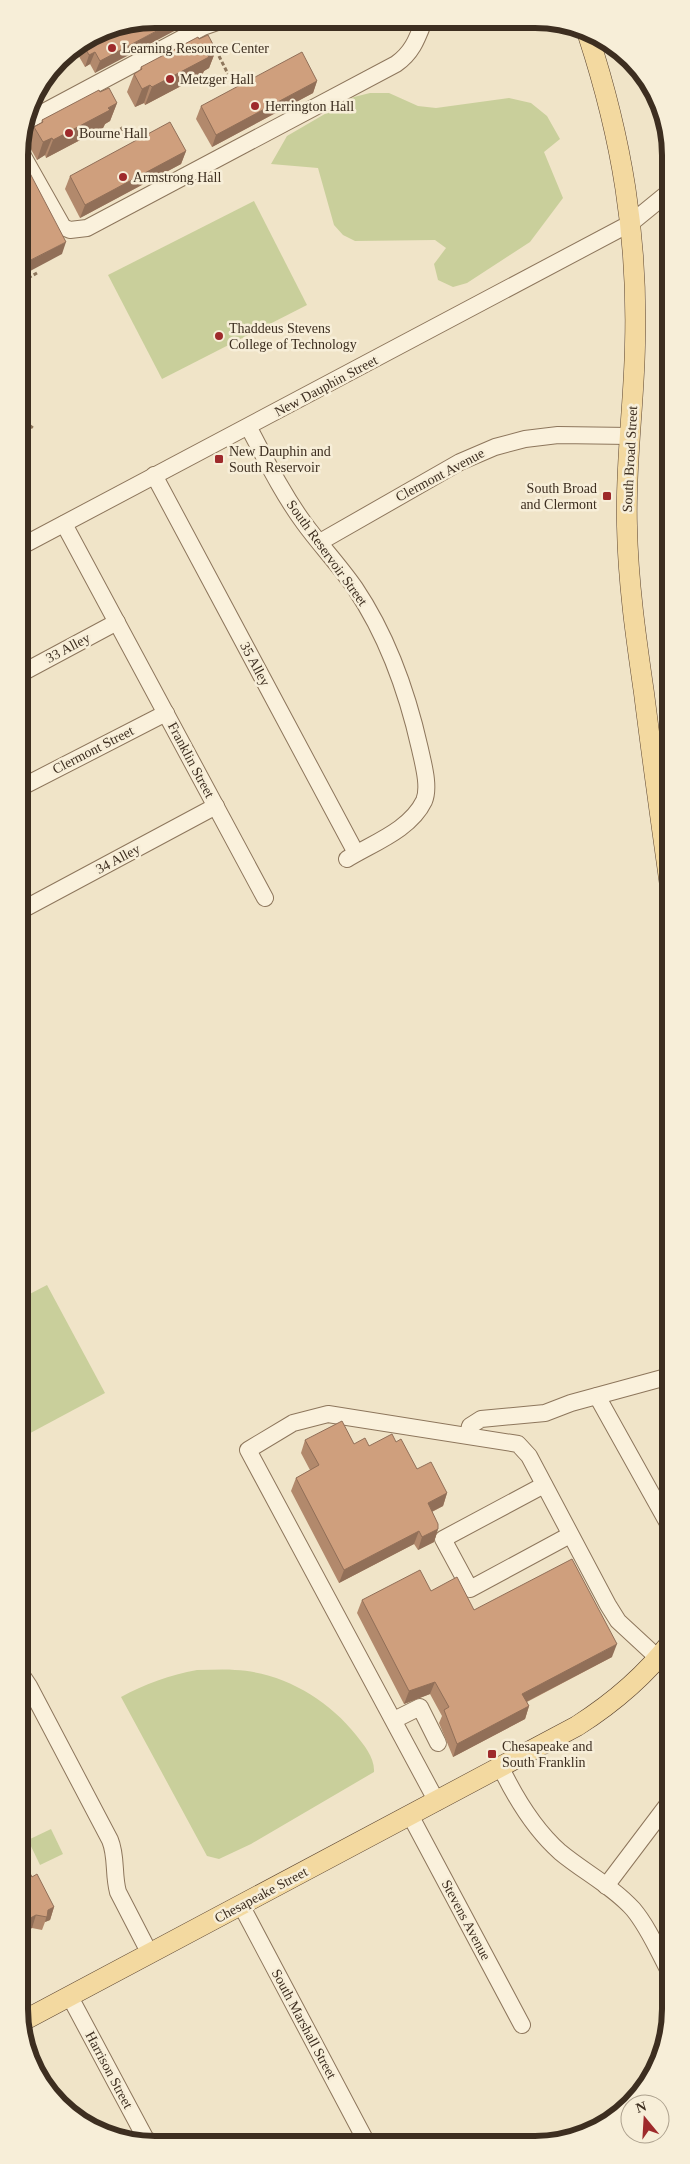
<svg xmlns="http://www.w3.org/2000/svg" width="690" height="2164" font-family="'Times New Roman',serif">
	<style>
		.green { fill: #c9cf9b }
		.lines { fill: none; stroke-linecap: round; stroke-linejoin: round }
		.minor-casing { stroke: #8d765c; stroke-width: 18 }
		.major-casing { stroke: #5b4430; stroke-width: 21 }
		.path { stroke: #8d765c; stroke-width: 3; stroke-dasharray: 4 2.5; stroke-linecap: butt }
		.minor { stroke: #faf1dc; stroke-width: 16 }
		.major { stroke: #f3d9a0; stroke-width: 20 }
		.wall { fill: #b2896c }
		.shaded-wall { fill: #916f58 }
		.building { fill: #cf9f7d; stroke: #916f58 }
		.poi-dot { fill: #9e2a2b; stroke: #f7eed8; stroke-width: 2 }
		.labels { text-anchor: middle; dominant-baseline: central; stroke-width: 5; stroke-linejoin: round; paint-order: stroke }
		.poi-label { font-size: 14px; fill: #3d2e20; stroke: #f7eed8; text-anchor: start }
		.street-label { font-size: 14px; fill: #3d2e20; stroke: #f7eed8 }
		.rim { fill: none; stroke: #3d2e20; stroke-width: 6 }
	</style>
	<rect width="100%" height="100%" fill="#f0e4c8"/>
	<g class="green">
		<path d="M 370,93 L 389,93 L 418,106 L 436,108 L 509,98 L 531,103 L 547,116 L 560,139 L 544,152 L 563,198 L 530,242 L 467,283 L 453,287 L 438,280 L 434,264 L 446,248 L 435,240 L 355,241 L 343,235 L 334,225 L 318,168 L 271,164 L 287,136 L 354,97 Z"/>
		<path d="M 254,201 L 307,305 L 162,379 L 108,275 Z"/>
		<path d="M 47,1285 L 105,1393 L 21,1438 L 20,1299 Z"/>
		<path d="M 197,1670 C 210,1670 223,1669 235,1670 C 282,1672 328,1699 356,1735 C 364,1745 375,1758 374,1772 L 251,1844 L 219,1859 L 207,1856 L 121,1697 C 145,1684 170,1675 197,1670 Z"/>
		<path d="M 51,1829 L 63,1854 L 40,1865 L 28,1840 Z"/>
	</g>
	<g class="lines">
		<g class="minor-casing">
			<g id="minor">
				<path d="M 25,122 L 203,27 L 226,19"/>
				<path d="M 19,149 L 63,227 L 70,230 L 87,228 L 396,64 C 412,53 417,39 424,21"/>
				<path d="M 249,428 C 266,460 282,493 304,523 C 320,545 339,565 355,588 C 388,637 407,691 420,749 C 423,763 430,787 424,801 C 410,830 373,843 347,859"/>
				<path d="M 154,475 L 356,853"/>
				<path d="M 64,524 L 265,898"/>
				<path d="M 320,542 L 460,462 L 495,447 L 525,439 L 558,435 L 630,436"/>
				<path d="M 20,547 L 631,223 L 669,192"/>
				<path d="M 20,674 L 117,622"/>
				<path d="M 20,788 L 166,713"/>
				<path d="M 20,911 L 216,806"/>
				<path d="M 597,1396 L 670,1527"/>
				<path d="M 468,1435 L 470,1426 L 481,1419 L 545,1413 L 571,1403 L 670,1376"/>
				<path d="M 544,1485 L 443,1539 L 470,1589 L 570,1535"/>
				<path d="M 21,1674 L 29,1686 L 110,1840 C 117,1857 113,1874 118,1892 L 150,1954"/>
				<path d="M 394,1720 L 420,1707 L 438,1743"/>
				<path d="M 501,1768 C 516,1799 534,1829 560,1852 C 584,1872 612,1886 633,1909 C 649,1928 659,1953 671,1975"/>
				<path d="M 437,1802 L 248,1450 L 293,1423 L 328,1414 L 518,1444 L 529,1456 L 608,1605 L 618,1621 L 658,1658"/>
				<path d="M 410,1815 L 522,2025"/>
				<path d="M 606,1886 L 671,1800"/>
				<path d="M 241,1905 L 367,2143"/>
				<path d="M 70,1997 L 148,2143"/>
			</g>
		</g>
		<g class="major-casing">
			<g id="major">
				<path d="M 588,35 C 622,139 638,236 635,345 C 634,405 625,466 627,526 C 628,582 636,638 644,693 C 652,757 661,822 670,886"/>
				<path d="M 21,2022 L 577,1726 C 613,1703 645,1676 671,1642"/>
			</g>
		</g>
		<g class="path">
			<path d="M 219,56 L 228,74"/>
			<path d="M 121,127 L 127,139"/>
			<path d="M 28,278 L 37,273"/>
			<path d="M 19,418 L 33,428"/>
		</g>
		<use href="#minor" class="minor"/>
		<use href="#major" class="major"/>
	</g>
	<g class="wall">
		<path d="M 154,19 L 95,73 L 90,64 L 85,67 L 77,53 L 65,53 L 103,29 Z"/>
		<path d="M 216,50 L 209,68 L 204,71 L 202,75 L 145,105 L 144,103 L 135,107 L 127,92 L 134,74 L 139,71 L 141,67 Z"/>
		<path d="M 317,81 L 313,93 L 212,147 L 196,119 L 201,106 Z"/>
		<path d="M 100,92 L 117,103 L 110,121 L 105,124 L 103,128 L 46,158 L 45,155 L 37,160 L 28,144 L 34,127 L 41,123 L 42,120 Z"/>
		<path d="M 186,151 L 181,164 L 80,218 L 65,189 L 70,176 Z"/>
		<path d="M 305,1440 L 354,1444 L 369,1446 L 396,1442 L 417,1469 L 447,1493 L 443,1506 L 432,1512 L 438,1529 L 434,1542 L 418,1550 L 414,1544 L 339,1583 L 291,1491 L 296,1478 L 310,1470 L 301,1453 Z"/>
		<path d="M 431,1591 L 474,1610 L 612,1657 L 527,1702 L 529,1706 L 525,1719 L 453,1757 L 439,1723 L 442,1716 L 430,1694 L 404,1704 L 357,1613 L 362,1600 Z"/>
		<path d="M 21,1856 L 32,1877 L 54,1907 L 50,1920 L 45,1922 L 42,1930 L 32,1928 L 21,1933 Z"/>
	</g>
	<g class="shaded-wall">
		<path d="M 179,19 L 197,19 L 95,73 L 100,61 Z"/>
		<path d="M 80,43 L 77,53 L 57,63 L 65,53 Z"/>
		<path d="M 216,50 L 209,68 L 204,71 L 202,75 L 145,105 L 152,87 Z"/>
		<path d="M 95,52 L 90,64 L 85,67 L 89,55 Z"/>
		<path d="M 317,81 L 313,93 L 212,147 L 216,135 Z"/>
		<path d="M 150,85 L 144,103 L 135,107 L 142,89 Z"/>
		<path d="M 117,103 L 110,121 L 105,124 L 103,128 L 46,158 L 53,140 Z"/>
		<path d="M 52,138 L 45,155 L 37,160 L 43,142 Z"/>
		<path d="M 186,151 L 181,164 L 80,218 L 85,205 Z"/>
		<path d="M 66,242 L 62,254 L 19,277 L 19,266 Z"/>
		<path d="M 447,1493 L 443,1506 L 423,1516 L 428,1503 Z"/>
		<path d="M 438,1529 L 434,1542 L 418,1550 L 422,1537 Z"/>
		<path d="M 419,1531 L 414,1544 L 339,1583 L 344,1570 Z"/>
		<path d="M 617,1644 L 612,1657 L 518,1706 L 522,1694 Z"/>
		<path d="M 435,1682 L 430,1694 L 404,1704 L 409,1691 Z"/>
		<path d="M 529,1706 L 525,1719 L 453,1757 L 457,1744 Z"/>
		<path d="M 54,1907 L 50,1920 L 45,1922 L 48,1910 Z"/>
		<path d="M 36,1915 L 32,1928 L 21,1933 L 21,1923 Z"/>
	</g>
	<g class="building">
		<path d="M 154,19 L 179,19 L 100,61 L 95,52 L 89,55 L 82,42 L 103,29 Z"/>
		<path d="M 208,35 L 216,50 L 207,55 L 209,57 L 152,87 L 150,85 L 142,89 L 134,74 L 142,69 L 141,67 L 198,37 L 199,39 Z"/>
		<path d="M 302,52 L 317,81 L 216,135 L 201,106 Z"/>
		<path d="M 109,88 L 117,103 L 108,108 L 110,110 L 53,140 L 52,138 L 43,142 L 34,127 L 43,122 L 42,120 L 99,90 L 100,92 Z"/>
		<path d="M 170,122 L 186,151 L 85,205 L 70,176 Z"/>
		<path d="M 19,149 L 24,157 L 22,158 L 66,242 L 19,266 Z"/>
		<path d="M 342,1421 L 354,1444 L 365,1438 L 369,1446 L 392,1434 L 396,1442 L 401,1439 L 417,1469 L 431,1462 L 447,1493 L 428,1503 L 438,1524 L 438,1529 L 422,1537 L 419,1531 L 344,1570 L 296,1478 L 319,1465 L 305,1440 Z"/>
		<path d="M 572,1559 L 617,1644 L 522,1694 L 529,1706 L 457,1744 L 444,1710 L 449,1707 L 435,1682 L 409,1691 L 362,1600 L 420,1570 L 431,1591 L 457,1577 L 474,1610 Z"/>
		<path d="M 21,1856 L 32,1877 L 37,1874 L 54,1907 L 48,1910 L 47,1917 L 36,1915 L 21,1923 Z"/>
	</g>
	<g class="poi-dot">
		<circle cx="112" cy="48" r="5"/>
		<circle cx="170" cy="79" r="5"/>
		<circle cx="255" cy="106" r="5"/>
		<circle cx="69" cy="133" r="5"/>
		<circle cx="123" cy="177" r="5"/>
		<circle cx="219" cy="336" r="5"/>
		<rect x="214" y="454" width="10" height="10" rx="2.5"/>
		<rect x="602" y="491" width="10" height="10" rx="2.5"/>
		<rect x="487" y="1749" width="10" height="10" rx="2.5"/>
	</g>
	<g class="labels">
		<g class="poi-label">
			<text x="122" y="48">Learning Resource Center</text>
			<text x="180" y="79">Metzger Hall</text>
			<text x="265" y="106">Herrington Hall</text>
			<text x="79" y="133">Bourne Hall</text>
			<text x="133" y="177">Armstrong Hall</text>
			<text x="229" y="328">Thaddeus Stevens<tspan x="229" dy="16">College of Technology</tspan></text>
			<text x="229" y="451">New Dauphin and<tspan x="229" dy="16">South Reservoir</tspan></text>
			<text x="597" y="488" text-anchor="end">South Broad<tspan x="597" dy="16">and Clermont</tspan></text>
			<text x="502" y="1746">Chesapeake and<tspan x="502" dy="16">South Franklin</tspan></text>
		</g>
		<g class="street-label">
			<text transform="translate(326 386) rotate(-28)">New Dauphin Street</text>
			<text transform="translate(630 459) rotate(-87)">South Broad Street</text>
			<text transform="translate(440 475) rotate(-28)">Clermont Avenue</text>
			<text transform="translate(327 553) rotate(54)">South Reservoir Street</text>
			<text transform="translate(68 648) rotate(-28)">33 Alley</text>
			<text transform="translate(255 664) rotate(62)">35 Alley</text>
			<text transform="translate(93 750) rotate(-27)">Clermont Street</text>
			<text transform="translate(191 760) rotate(62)">Franklin Street</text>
			<text transform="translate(118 859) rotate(-28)">34 Alley</text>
			<text transform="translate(261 1895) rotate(-28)">Chesapeake Street</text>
			<text transform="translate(466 1920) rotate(62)">Stevens Avenue</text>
			<text transform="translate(304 2024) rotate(62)">South Marshall Street</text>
			<text transform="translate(109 2070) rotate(62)">Harrison Street</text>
		</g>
	</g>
	<path d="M0 0H690V2164H0ZM155 28H535A127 127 0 0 1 662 155V2009A127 127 0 0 1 535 2136H155A127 127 0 0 1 28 2009V155A127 127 0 0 1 155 28Z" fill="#f7eed8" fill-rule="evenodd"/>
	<path class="rim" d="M155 28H535A127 127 0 0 1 662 155V2009A127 127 0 0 1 535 2136H155A127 127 0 0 1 28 2009V155A127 127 0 0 1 155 28Z"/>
	<g transform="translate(645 2119) rotate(342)"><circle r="24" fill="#f7eed8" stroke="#ada18e"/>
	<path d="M0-4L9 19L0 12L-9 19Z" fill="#9e2a2b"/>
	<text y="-8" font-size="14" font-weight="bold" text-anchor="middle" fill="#3d2e20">N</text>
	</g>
</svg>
